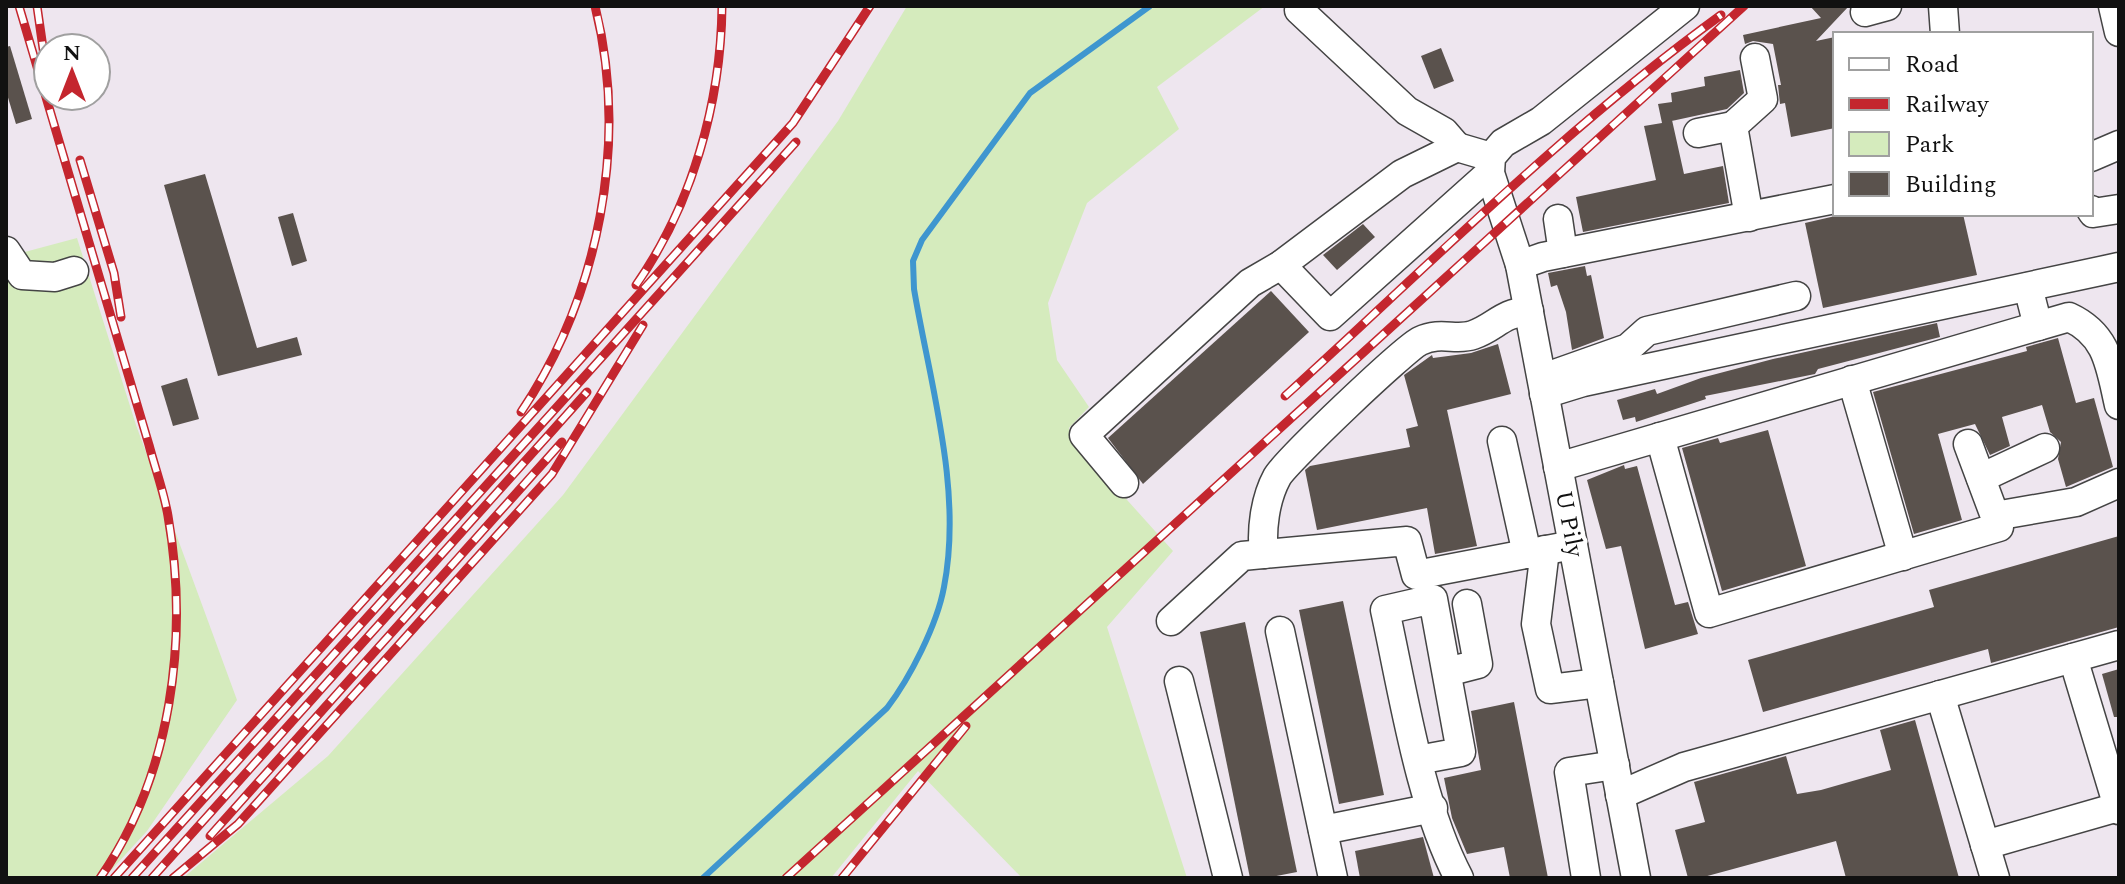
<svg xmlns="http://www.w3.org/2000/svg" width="2125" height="884" font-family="Spectral,serif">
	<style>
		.industrial { fill: #eee6ef; fill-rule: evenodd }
		.green { fill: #d5ebbd }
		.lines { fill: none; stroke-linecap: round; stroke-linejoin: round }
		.stream { stroke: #3f96cf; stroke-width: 6 }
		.building { fill: #5a524d }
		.minor-casing { stroke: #444; stroke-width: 31 }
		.minor { stroke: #fff; stroke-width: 28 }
		.rail-casing { stroke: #c4262e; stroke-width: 9 }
		.rail { stroke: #fff; stroke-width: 6; stroke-dasharray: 18; stroke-linecap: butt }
		.labels { text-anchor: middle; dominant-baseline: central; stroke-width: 8; stroke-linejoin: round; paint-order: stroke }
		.street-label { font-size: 24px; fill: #111; stroke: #fff }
	</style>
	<rect width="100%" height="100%" fill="#fffdf5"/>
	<path class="industrial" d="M 6,6 L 2119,6 L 2119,878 L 6,878 ZM 1835,34 L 2091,34 L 2091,214 L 1835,214 ZM 48,48 L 96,48 L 96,96 L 48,96 Z"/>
	<g class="green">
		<path d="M 907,6 L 1265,6 L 1157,87 L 1179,129 L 1087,203 L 1048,303 L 1057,360 L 1089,407 L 1069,428 L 1074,441 L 1173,551 L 1107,627 L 1187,878 L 1022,878 L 918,771 L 831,878 L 183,878 L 328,756 L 563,495 L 838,121 Z"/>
		<path d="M 77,238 L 136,425 L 237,700 L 147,831 L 104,878 L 6,878 L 6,257 Z"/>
	</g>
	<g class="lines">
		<path class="stream" d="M 703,878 L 887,708 C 910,678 937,625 944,587 C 963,490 930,384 914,289 L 913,261 L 922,240 L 1030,93 L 1150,6"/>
	</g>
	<g class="building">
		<path d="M 1810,6 L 1849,6 L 1816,41 L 1835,37 L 1835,128 L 1791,137 L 1785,103 L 1780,104 L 1778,85 L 1781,85 L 1773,44 L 1753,41 L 1745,44 L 1743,35 L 1821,18 Z"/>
		<path d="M 10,46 L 32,119 L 16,124 L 6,91 L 6,47 Z"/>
		<path d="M 1441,48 L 1454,81 L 1434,89 L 1421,56 Z"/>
		<path d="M 1740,70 L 1744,93 L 1727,109 L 1667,122 L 1672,120 L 1684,174 L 1723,166 L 1729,203 L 1583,232 L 1576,197 L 1656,180 L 1644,126 L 1662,123 L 1658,104 L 1672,102 L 1671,93 L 1705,86 L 1704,77 Z"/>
		<path d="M 205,174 L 257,348 L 297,337 L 302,355 L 218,376 L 164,185 Z"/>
		<path d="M 293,213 L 307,261 L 292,266 L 278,217 Z"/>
		<path d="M 1844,214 L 1963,214 L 1977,275 L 1823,308 L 1805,223 Z"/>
		<path d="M 1363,224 L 1375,237 L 1337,270 L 1323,255 Z"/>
		<path d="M 1585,266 L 1587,276 L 1591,275 L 1604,338 L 1572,350 L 1566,312 L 1557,285 L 1551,287 L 1548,273 Z"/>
		<path d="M 1271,291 L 1309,332 L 1143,484 L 1108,438 Z"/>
		<path d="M 1937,323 L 1940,337 L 1818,369 L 1815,374 L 1705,396 L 1706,399 L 1636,422 L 1635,417 L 1623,420 L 1617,400 L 1655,389 L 1657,394 L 1701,378 L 1773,359 Z"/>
		<path d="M 2058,338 L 2076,403 L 2094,398 L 2113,467 L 2066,487 L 2058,459 L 2061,442 L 2050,432 L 2042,405 L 2002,417 L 2010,446 L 1990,455 L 1975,424 L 1938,434 L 1962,520 L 1914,534 L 1873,392 L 2027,351 L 2026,347 Z"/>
		<path d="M 1498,344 L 1511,394 L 1447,410 L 1477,546 L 1435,554 L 1427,508 L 1317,530 L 1305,470 L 1310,466 L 1410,447 L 1406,429 L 1418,426 L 1404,375 L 1432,355 L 1433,358 L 1471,353 Z"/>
		<path d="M 187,378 L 199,419 L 173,426 L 161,386 Z"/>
		<path d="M 1768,430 L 1806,566 L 1722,591 L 1682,448 L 1718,438 L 1720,443 Z"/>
		<path d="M 1624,465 L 1625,469 L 1637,466 L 1675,605 L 1688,602 L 1698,634 L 1645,649 L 1621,546 L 1606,549 L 1587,480 Z"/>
		<path d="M 2119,536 L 2119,627 L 1991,663 L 1988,649 L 1763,712 L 1748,660 L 1934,607 L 1929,590 Z"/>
		<path d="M 1343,601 L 1384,795 L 1339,804 L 1299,610 Z"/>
		<path d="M 1245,622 L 1297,872 L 1266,878 L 1250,878 L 1200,632 Z"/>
		<path d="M 2119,669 L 2119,717 L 2114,717 L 2102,674 Z"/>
		<path d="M 1514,702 L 1548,878 L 1510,878 L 1504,847 L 1467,854 L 1452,818 L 1444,778 L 1481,770 L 1471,711 Z"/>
		<path d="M 1915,720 L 1959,878 L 1846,878 L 1836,841 L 1700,878 L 1688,878 L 1675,830 L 1705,822 L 1694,782 L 1786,756 L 1797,794 L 1821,790 L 1891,770 L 1880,730 Z"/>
		<path d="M 1423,837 L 1434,878 L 1360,878 L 1355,851 Z"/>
	</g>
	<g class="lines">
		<g class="minor-casing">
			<g id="minor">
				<path d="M 1943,6 L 1945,34"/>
				<path d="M 2113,6 L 2119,32"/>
				<path d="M 1299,10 L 1407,111 L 1444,132 L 1457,147"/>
				<path d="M 1865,12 L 1887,6"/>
				<path d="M 1698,133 L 1733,126"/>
				<path d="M 2091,157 L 2119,145"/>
				<path d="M 2091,210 L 2093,213 L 2119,209"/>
				<path d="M 1749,217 L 1733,126 L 1763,99 L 1755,58"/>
				<path d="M 1558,219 L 1563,253"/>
				<path d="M 6,251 L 22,275 L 55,277 L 74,271"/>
				<path d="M 1281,265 L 1330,316 L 1490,173"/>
				<path d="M 1520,265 L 1543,257 L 1835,199"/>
				<path d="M 2028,287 L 2038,326 L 2069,317 C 2108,335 2110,366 2119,405"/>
				<path d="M 1546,377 L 1628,348 L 1647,331 L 1796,296"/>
				<path d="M 1852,380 L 1903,556"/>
				<path d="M 1544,394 L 1583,382 L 2119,267"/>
				<path d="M 1660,437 L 1709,613 L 1999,527 L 1968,444"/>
				<path d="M 1502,441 L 1527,554"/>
				<path d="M 1558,467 L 2038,326"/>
				<path d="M 1981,478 L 2045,448"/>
				<path d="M 1124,483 L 1084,435 L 1250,283 L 1281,265 L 1402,174 L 1457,147 L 1491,157"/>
				<path d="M 1995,516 L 2076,502 L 2119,483"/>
				<path d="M 1545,550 L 1536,624 L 1550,689 L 1599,683"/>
				<path d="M 1264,554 C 1261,530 1265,499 1277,477 C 1285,462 1405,348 1420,341 C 1441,331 1456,341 1473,335 C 1496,327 1501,313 1529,311"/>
				<path d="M 1171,621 L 1242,556 L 1407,541 L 1416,575 L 1573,545"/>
				<path d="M 1280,631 L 1333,878"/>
				<path d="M 2073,658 L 2119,810"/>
				<path d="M 1447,672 L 1478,664 L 1467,604"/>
				<path d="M 1179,681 L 1228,878"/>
				<path d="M 1940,695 L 1995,878"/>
				<path d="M 1418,760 L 1461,752 L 1433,599 L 1385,610 C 1403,692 1420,805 1459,878"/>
				<path d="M 1620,795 L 1684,767 L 2119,645"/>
				<path d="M 1323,830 L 1433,808"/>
				<path d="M 1985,845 L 2118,807"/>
				<path d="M 1586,878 L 1569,772 L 1615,765"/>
				<path d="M 1636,878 L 1520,265 L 1490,173 L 1491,157 L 1503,143 L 1541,121 L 1685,6"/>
			</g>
		</g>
		<use href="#minor" class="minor"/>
		<g class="rail-casing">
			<g id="rail">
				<path d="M 19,6 L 149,445 C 155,468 164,492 168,516 C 189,637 172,775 100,878"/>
				<path d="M 37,6 L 45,62"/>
				<path d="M 80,160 L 114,273 L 121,317"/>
				<path d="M 636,285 C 692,205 721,103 722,6"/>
				<path d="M 1285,396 C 1427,267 1565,128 1721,15"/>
				<path d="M 521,412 C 599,296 629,142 595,6"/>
				<path d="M 210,836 L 562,442"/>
				<path d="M 114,878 L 793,123 L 870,6"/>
				<path d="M 132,878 L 796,142"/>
				<path d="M 152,878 L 587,392"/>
				<path d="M 173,878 L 238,824 L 552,474 L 643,325"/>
				<path d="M 786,878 L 1744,6"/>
				<path d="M 842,878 L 966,726"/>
			</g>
		</g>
		<use href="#rail" class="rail"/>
	</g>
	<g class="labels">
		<g class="street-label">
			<text transform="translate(1569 524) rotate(79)">U Pily</text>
		</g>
	</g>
	<rect width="2125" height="884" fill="none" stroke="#111111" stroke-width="16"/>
	<rect x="1833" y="32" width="260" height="184" fill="#ffffff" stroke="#a0a0a0" stroke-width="2"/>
	<rect x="1849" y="58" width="40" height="12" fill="#ffffff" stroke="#a0a0a0" stroke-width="2"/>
	<text x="1905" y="72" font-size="24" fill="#111111">Road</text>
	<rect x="1849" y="98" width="40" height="12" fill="#c4262e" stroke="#a0a0a0" stroke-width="2"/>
	<text x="1905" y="112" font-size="24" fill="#111111">Railway</text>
	<rect x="1849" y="132" width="40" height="24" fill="#d5ebbd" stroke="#a0a0a0" stroke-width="2"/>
	<text x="1905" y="152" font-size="24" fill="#111111">Park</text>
	<rect x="1849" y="172" width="40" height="24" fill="#5a524d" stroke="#a0a0a0" stroke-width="2"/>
	<text x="1905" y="192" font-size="24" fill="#111111">Building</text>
	<g transform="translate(72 72)"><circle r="38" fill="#ffffff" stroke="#a0a0a0" stroke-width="2"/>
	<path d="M0-6L14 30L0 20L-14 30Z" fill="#c4262e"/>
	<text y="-12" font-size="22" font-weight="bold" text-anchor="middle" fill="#111111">N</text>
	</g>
</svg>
